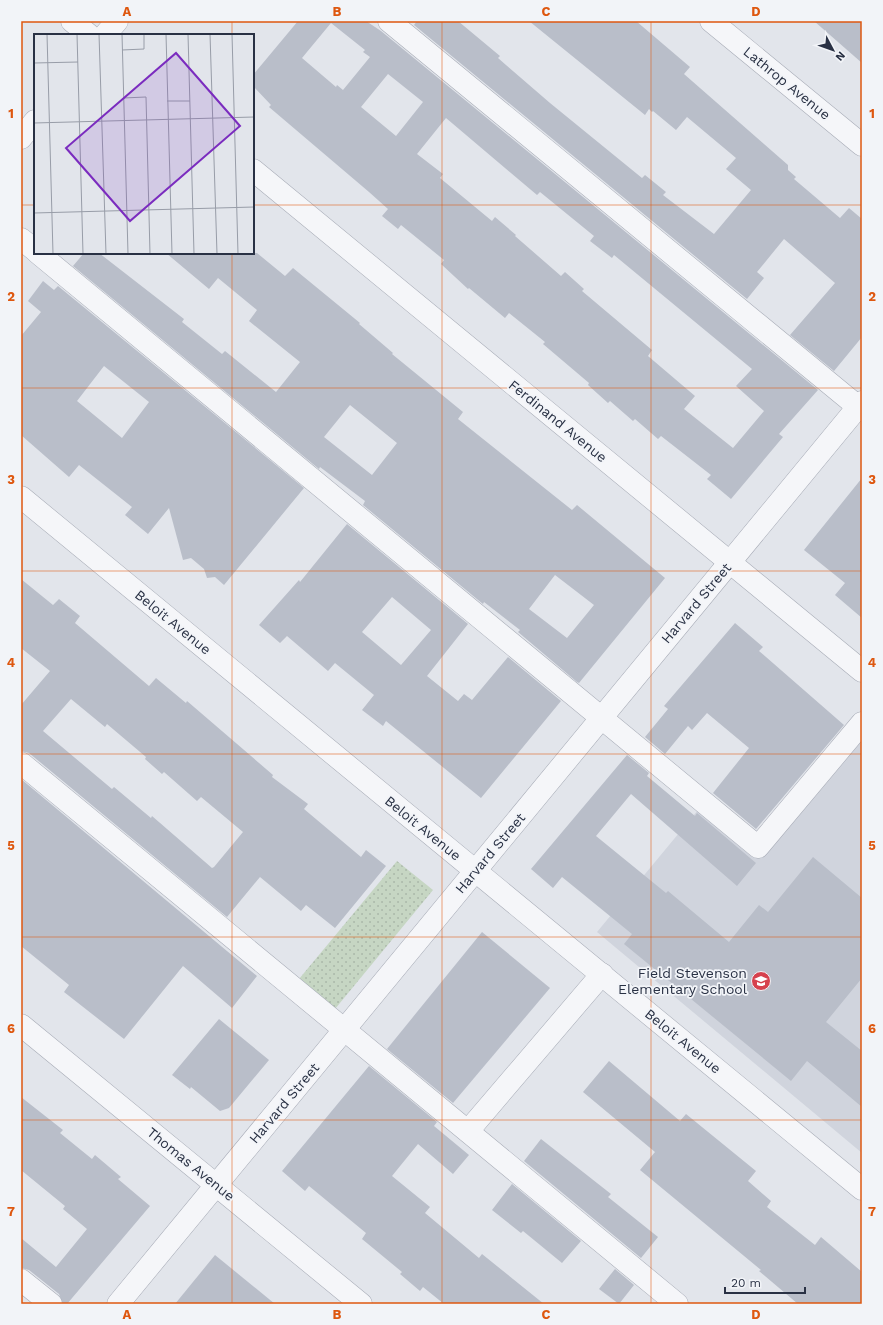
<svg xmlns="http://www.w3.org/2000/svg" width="883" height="1325" font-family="'Work Sans',sans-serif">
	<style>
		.built { fill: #d0d4dd }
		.park { fill: url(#park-dots) }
		.building { fill: #b9bec9; fill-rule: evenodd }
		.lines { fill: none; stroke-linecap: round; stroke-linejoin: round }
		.minor-casing { stroke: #a7abb6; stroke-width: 23 }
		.minor { stroke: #f5f6f9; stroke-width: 22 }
		.grid { fill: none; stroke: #de570f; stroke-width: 1; stroke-opacity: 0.55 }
		.labels { text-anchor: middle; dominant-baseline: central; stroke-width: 3.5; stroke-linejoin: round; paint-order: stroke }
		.street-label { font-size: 14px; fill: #293144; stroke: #f2f4f8 }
		.poi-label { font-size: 14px; fill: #293144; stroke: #f2f4f8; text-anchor: end }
		.inset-road { fill: none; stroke: #989da8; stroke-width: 1 }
		.view { fill: #7b2cbf; fill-opacity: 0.15; stroke: #7b2cbf; stroke-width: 2 }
		.inset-edge { fill: none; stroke: #293144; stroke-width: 2 }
		.neatline { fill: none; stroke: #de570f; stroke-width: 1.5 }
		.grid-label { font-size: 13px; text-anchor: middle; font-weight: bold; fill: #de570f }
	</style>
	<defs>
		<pattern id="park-dots" width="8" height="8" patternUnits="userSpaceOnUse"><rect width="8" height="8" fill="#c6d6c3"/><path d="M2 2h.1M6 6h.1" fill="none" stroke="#aab8a9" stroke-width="1.8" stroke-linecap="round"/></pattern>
	</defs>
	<rect width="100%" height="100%" fill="#e2e5eb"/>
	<path class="built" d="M 862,719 L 862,1153 L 597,932 L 708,798 L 760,841 Z"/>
	<path class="park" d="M 397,861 L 433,890 L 335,1009 L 299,979 Z"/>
	<g class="building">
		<path d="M 298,21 L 366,21 L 381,31 L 818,390 L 779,434 L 783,437 L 731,499 L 707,479 L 711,475 L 661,436 L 658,439 L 635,419 L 633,421 L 610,401 L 608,403 L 588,385 L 589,383 L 543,344 L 545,342 L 509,313 L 505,318 L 469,288 L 468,289 L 441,264 L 444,260 L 401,225 L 398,229 L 382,216 L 388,209 L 369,192 L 269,107 L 271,105 L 253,86 L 253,75 ZM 331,23 L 365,50 L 363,52 L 370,57 L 343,90 L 337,85 L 336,87 L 302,58 ZM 388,74 L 423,102 L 396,136 L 361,107 ZM 446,118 L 537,195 L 540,192 L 594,236 L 590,241 L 612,258 L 614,255 L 752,369 L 736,386 L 764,411 L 733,448 L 684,409 L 695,396 L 648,356 L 652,350 L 582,291 L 584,289 L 565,272 L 561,276 L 515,236 L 516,235 L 495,217 L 492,221 L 440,178 L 443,174 L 417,154 Z"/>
		<path d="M 417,21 L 458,21 L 500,56 L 498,58 L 550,103 L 642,178 L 645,175 L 666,192 L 663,195 L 714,234 L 751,190 L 726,169 L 736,158 L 687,117 L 676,130 L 653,111 L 652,112 L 649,109 L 645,115 L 529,21 L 636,21 L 690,67 L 684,74 L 788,165 L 788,170 L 796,177 L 794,179 L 840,218 L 849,208 L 862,219 L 862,337 L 834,371 L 790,335 L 835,283 L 784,239 L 757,272 L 764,278 L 747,299 L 414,25 Z"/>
		<path d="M 814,21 L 862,21 L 862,63 Z"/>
		<path d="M 84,253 L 99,253 L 184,319 L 182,322 L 222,354 L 225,351 L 276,392 L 300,362 L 249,321 L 257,310 L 218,278 L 209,289 L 166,253 L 257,253 L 285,276 L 293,268 L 360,323 L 359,324 L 393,353 L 392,354 L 463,412 L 458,419 L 572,510 L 577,505 L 665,578 L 579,683 L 577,682 L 518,632 L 520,630 L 484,602 L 483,604 L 363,505 L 365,501 L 320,467 L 319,469 L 73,266 ZM 350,405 L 397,443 L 372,475 L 324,437 ZM 555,575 L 594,605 L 567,638 L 529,609 Z"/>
		<path d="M 43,281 L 54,290 L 58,286 L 304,488 L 224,585 L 215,577 L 207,578 L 204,569 L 191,558 L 183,560 L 169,508 L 148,534 L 125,515 L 132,507 L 79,465 L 69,477 L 21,435 L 21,336 L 41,312 L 28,301 ZM 104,366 L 149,402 L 122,438 L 77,401 Z"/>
		<path d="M 862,478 L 862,618 L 835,595 L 845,583 L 804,550 Z"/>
		<path d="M 347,524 L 468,624 L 427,676 L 458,701 L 464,694 L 472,700 L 508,657 L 561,701 L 481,798 L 386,721 L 383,726 L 362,710 L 374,695 L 335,663 L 328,671 L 287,636 L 280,643 L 259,625 L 299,580 L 300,582 ZM 392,597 L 431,630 L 401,665 L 362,632 Z"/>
		<path d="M 21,579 L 53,605 L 59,599 L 80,616 L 75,623 L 149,686 L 156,678 L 186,703 L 187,701 L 273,775 L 272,777 L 308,804 L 304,809 L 361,857 L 366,850 L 386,866 L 335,928 L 306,905 L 301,911 L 260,877 L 227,917 L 29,753 L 21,751 L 21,705 L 50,671 L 21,648 ZM 71,699 L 105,727 L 107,724 L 146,757 L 145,759 L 162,774 L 164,772 L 197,801 L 201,797 L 243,832 L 214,867 L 212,868 L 152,816 L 151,818 L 114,787 L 112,789 L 43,731 Z"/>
		<path d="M 735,623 L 763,647 L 759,651 L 844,725 L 756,829 L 713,793 L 749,748 L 707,713 L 692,730 L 688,726 L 665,754 L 645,737 L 668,709 L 664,706 Z"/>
		<path d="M 627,755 L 649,773 L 647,776 L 695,816 L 697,813 L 756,863 L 737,886 L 631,794 L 596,836 L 666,893 L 668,891 L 729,942 L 759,905 L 768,912 L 813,857 L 862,898 L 862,978 L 826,1022 L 862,1051 L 862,1107 L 807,1061 L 791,1081 L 624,944 L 632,934 L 562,877 L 553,888 L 531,869 Z"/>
		<path d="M 21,779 L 257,976 L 232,1008 L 183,966 L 124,1039 L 64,992 L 69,985 L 21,946 Z"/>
		<path d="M 482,932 L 550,988 L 453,1103 L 387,1049 Z"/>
		<path d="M 219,1019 L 269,1060 L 229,1108 L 220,1111 L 191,1087 L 190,1089 L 172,1075 Z"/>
		<path d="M 609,1061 L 680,1121 L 686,1114 L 756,1171 L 748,1181 L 771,1201 L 767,1207 L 815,1245 L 821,1237 L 862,1272 L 862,1304 L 798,1304 L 759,1271 L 761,1270 L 640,1170 L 655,1152 L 583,1092 Z"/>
		<path d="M 369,1066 L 437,1122 L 434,1126 L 469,1155 L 453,1174 L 418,1144 L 392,1176 L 430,1207 L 425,1213 L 479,1258 L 482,1254 L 544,1304 L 444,1304 L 423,1287 L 420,1291 L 400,1274 L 402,1272 L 362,1239 L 366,1233 L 309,1186 L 305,1191 L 282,1171 Z"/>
		<path d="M 21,1097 L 63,1130 L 60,1133 L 92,1159 L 95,1155 L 121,1177 L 118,1179 L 150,1206 L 67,1304 L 63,1304 L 59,1294 L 29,1270 L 21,1268 L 21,1238 L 56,1267 L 87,1229 L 63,1209 L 65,1206 L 21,1170 Z"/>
		<path d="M 541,1139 L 611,1194 L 608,1197 L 658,1237 L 641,1258 L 524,1161 Z"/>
		<path d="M 512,1184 L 581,1241 L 562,1263 L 523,1231 L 521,1233 L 492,1210 Z"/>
		<path d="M 215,1255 L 275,1304 L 175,1304 Z"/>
		<path d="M 615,1269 L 634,1285 L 619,1304 L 599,1289 Z"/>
	</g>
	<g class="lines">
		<g class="minor-casing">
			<g id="minor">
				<path d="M 72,21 L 89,35"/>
				<path d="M 389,21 L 862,410"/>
				<path d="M 711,21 L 862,145"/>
				<path d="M 105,35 L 117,21"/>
				<path d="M 21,138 L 35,121"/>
				<path d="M 253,170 L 862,671"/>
				<path d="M 21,239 L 35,250"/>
				<path d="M 38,253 L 758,847 L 862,723"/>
				<path d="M 21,497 L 862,1189"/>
				<path d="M 21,763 L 677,1304"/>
				<path d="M 21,1025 L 361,1304"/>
				<path d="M 468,1131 L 602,974"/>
				<path d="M 21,1280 L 51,1304"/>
				<path d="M 118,1304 L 862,402"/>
			</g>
		</g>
		<use href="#minor" class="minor"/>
	</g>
	<path class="grid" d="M 232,21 L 232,35M 442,21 L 442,1304M 651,21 L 651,1304M 21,205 L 35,205M 253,205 L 862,205M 232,253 L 232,1304M 21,388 L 862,388M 21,571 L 862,571M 21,754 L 862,754M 21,937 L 862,937M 21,1120 L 862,1120"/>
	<defs>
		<g id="school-disc" transform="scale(1)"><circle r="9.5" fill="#d6414d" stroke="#f2f4f8"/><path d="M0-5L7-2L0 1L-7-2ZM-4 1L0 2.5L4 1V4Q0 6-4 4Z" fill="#fff"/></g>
	</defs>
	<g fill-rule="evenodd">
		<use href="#school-disc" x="761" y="981"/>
	</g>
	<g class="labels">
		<g class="street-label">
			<text transform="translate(787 83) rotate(39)">Lathrop Avenue</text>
			<text transform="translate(558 421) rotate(39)">Ferdinand Avenue</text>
			<text transform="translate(696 603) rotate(-50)">Harvard Street</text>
			<text transform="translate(173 622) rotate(39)">Beloit Avenue</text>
			<text transform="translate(423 828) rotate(39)">Beloit Avenue</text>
			<text transform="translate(490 853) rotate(-50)">Harvard Street</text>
			<text transform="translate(683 1041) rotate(39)">Beloit Avenue</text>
			<text transform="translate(284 1103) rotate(-50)">Harvard Street</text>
			<text transform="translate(191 1164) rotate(39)">Thomas Avenue</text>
		</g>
		<g class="poi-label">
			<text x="747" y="973">Field Stevenson<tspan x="747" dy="16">Elementary School</tspan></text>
		</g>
	</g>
	<g transform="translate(34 34)">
		<rect width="220" height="220" fill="#e2e5eb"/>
		<path class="inset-road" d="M 13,0 L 19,220M 43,0 L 49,220M 65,0 L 72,220M 88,0 L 94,220M 132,0 L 138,220M 154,0 L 160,220M 176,0 L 183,220M 198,0 L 204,220M 88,16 L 110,15 L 110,0M 0,29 L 44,28M 89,64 L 112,63 L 116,220M 133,67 L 156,67M 0,89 L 220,83M 0,179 L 220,173"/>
		<path class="view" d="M 142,19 L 206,92 L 96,187 L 32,114 Z"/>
		<rect width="220" height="220" class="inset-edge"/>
	</g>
	<rect width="883" height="1325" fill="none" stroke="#f2f4f8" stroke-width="44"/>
	<g transform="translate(833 50) rotate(131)" stroke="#f2f4f8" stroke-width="3" paint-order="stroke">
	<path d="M0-3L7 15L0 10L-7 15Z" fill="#293144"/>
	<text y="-6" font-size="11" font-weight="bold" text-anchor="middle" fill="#293144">N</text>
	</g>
	<path d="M725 1287v6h80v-6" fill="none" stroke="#293144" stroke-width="2"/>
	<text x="731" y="1287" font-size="12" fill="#293144" stroke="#f2f4f8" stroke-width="3" paint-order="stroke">20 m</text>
	<rect x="22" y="22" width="839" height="1281" class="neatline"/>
	<g class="grid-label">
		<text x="127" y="16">A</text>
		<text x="337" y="16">B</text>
		<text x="546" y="16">C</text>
		<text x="756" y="16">D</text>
		<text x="11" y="118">1</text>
		<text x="872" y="118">1</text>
		<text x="11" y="301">2</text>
		<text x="872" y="301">2</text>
		<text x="11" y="484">3</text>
		<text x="872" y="484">3</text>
		<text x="11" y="667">4</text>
		<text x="872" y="667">4</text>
		<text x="11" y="850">5</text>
		<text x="872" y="850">5</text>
		<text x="11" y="1033">6</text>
		<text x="872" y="1033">6</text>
		<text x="11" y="1216">7</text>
		<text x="872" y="1216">7</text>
		<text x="127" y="1319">A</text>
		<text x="337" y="1319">B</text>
		<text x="546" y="1319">C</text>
		<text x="756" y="1319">D</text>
	</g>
</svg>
